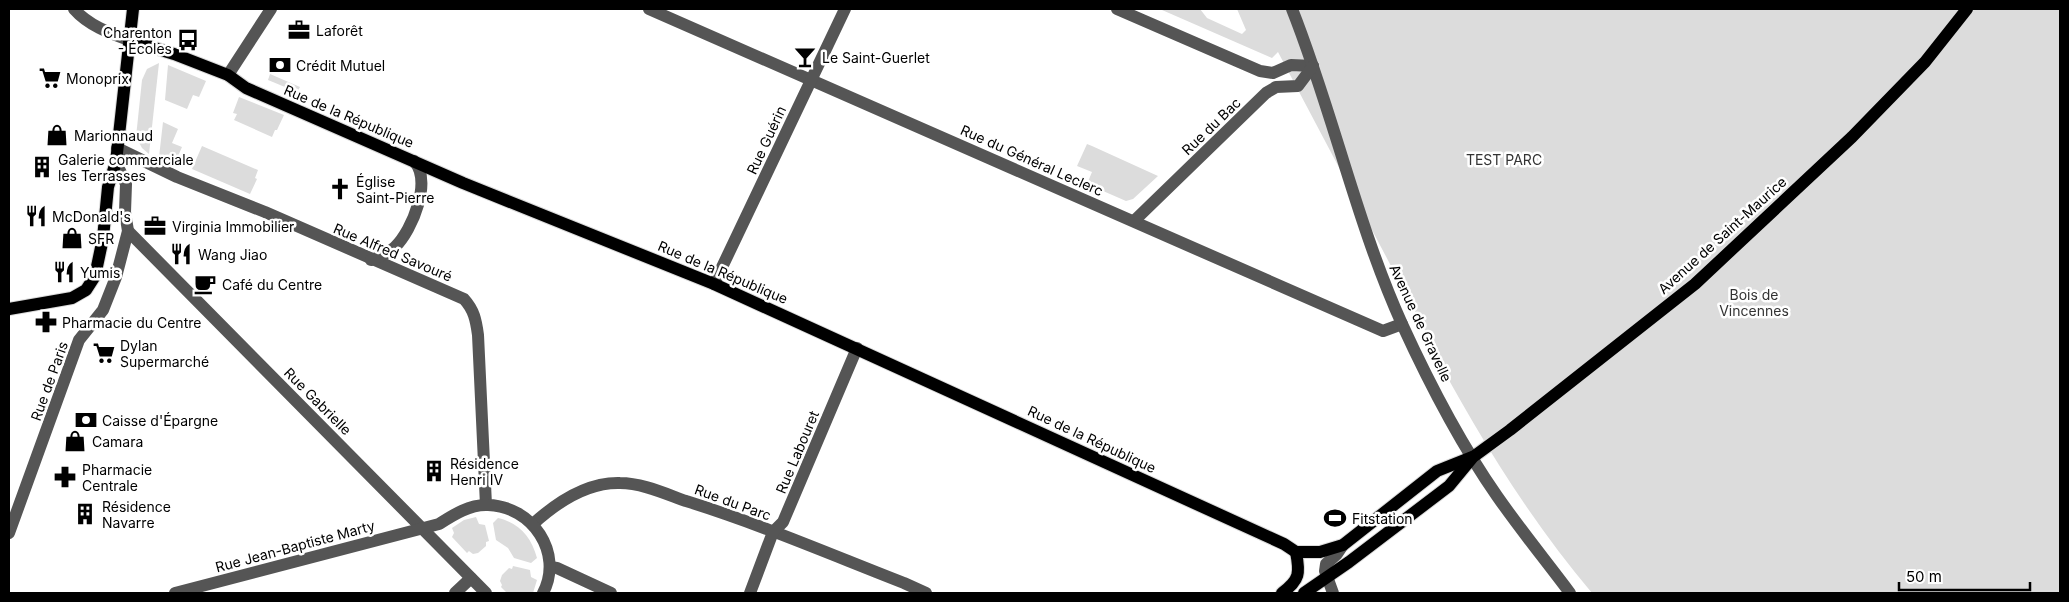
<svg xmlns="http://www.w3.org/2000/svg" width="2069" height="602" font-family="Inter,sans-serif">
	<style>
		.green { fill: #dcdcdc }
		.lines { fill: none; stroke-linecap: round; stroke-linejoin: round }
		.major-casing { stroke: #dbdbdb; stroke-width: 14 }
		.minor { stroke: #555; stroke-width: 12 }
		.major { stroke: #000; stroke-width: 12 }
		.labels { text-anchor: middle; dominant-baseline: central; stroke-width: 5; stroke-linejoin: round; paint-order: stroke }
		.poi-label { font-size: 14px; fill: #000; stroke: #fff; text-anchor: start }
		.street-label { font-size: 14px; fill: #000; stroke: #fff }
		.park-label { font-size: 14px; fill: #333; stroke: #fff }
	</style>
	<rect width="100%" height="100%" fill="#fff"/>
	<g class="green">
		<path d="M 1163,9 L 1200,9 L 1207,18 L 1242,34 L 1246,30 L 1237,9 L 2060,9 L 2060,593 L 1592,593 C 1526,515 1474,428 1426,338 L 1428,336 L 1278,52 L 1272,58 L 1162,10 Z"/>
		<path d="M 159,63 L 149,154 L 142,148 L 136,137 L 142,80 L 147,69 Z"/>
		<path d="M 168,65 L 206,81 L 199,97 L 193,95 L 187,109 L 165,100 Z"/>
		<path d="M 270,74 L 300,87 L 297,92 L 268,80 Z"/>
		<path d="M 239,97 L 284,115 L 277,130 L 275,130 L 272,137 L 234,120 L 237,114 L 233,113 Z"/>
		<path d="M 163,122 L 178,129 L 172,143 L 182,147 L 175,163 L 159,157 Z"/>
		<path d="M 1087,144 L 1092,146 L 1158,176 L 1133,199 L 1126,201 L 1087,184 L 1092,172 L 1077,166 Z"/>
		<path d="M 202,146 L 258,170 L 255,178 L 257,179 L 250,194 L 192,169 Z"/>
		<path d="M 476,517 L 479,524 L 485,525 L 489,541 L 486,542 L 486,546 L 478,553 L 473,554 L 469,551 L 467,553 L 452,537 L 454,533 L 452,528 L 464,520 Z"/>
		<path d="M 498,518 C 519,523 531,536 537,558 L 531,563 L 514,558 L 508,548 L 496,540 L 493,523 Z"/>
		<path d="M 513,566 L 530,570 L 531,577 L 537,580 L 533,593 L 507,593 L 501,587 L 502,585 L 500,581 L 502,575 L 509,568 L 512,569 Z"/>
	</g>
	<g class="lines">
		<g class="major-casing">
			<g id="major">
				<path d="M 129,40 L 174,54 L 228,75 L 246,88 L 463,183 L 714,284 L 1284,544 L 1296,552"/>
				<path d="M 9,309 L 72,298 L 86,290 L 95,276 L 103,238 L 108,187 L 116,162 L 133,9"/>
				<path d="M 1296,552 L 1320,552 L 1343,545 L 1437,471 L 1472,457"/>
				<path d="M 1282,593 C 1300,580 1300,573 1296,552"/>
				<path d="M 1304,593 L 1349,562 L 1449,486 L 1473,457 L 1510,430 L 1695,284 L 1852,137 L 1925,62 L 1967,9"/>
			</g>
		</g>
		<g class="minor">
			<path d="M 74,9 C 88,25 109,33 129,40"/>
			<path d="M 649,9 L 1383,331 L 1402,324"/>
			<path d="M 1117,9 L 1260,71 L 1273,73 L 1291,65 L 1313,66"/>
			<path d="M 1292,9 C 1333,112 1356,222 1402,324 C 1429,383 1460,443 1497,496 C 1520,529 1546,561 1570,593"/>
			<path d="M 228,75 L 271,9"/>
			<path d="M 117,148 L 177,177 L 265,212 L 464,299 C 474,310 476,320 478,335 L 486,505"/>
			<path d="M 1134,221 L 1266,93 L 1276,87 L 1298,86 L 1313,66"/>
			<path d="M 128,231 L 486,593"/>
			<path d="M 371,260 C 380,256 389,253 395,247 C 413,229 432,181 414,161"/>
			<path d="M 714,284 L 845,9"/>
			<path d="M 533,524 C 556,503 587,482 620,483 C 642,483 666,494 686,501 C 760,524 832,555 904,583 L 926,593"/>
			<path d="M 9,533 L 79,340 L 103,310 L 116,277 L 128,231 L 125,212 L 126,184 L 116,162"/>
			<path d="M 550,567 L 557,568 L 611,593"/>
			<path d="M 175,593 L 439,524 C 453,515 470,504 488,505 C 532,506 564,553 543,593"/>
			<path d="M 455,593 L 471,578"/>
			<path d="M 750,593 L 773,532 L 783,522 L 857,348"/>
			<path d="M 1333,593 L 1325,571 L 1326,564 L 1337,554 L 1343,545"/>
		</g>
		<use href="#major" class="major"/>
	</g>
	<defs>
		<g id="office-bare" transform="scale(1.725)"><path d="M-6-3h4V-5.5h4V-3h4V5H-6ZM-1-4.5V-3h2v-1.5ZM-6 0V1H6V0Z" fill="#000" stroke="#fff" stroke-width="2.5" paint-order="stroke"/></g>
		<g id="bus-bare" transform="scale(1.725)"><path d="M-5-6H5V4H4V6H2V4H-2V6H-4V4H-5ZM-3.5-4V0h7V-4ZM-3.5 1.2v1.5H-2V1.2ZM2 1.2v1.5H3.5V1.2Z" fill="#000" stroke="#fff" stroke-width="2.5" paint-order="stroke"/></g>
		<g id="bar-bare" transform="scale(1.725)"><path d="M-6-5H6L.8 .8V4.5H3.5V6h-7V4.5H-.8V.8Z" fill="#000" stroke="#fff" stroke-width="2.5" paint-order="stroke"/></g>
		<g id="bank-bare" transform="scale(1.725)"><path d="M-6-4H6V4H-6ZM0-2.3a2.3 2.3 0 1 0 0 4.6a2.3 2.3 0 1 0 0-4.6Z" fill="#000" stroke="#fff" stroke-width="2.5" paint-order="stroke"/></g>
		<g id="supermarket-bare" transform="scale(1.725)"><path d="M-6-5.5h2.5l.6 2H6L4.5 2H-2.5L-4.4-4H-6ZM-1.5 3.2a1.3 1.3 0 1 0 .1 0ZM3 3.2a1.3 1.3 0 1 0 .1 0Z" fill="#000" stroke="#fff" stroke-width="2.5" paint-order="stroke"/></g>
		<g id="shop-bare" transform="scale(1.725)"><path d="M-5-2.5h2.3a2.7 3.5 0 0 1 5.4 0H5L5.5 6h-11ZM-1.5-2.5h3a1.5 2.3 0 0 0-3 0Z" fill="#000" stroke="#fff" stroke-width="2.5" paint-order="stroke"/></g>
		<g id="building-bare" transform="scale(1.725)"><path d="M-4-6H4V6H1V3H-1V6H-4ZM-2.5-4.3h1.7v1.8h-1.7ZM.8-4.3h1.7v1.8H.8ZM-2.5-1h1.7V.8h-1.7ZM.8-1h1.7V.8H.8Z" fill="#000" stroke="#fff" stroke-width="2.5" paint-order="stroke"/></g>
		<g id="church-bare" transform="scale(1.725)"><path d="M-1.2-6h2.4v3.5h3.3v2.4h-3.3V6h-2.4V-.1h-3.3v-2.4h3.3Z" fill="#000" stroke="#fff" stroke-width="2.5" paint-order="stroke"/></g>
		<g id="restaurant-bare" transform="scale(1.725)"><path d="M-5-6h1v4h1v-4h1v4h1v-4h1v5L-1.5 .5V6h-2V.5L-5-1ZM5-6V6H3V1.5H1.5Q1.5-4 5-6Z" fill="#000" stroke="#fff" stroke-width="2.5" paint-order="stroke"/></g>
		<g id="cafe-bare" transform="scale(1.725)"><path d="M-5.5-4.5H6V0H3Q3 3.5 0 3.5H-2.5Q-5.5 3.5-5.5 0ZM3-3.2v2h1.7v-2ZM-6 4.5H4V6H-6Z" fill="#000" stroke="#fff" stroke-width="2.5" paint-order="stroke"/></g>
		<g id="pharmacy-bare" transform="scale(1.725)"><path d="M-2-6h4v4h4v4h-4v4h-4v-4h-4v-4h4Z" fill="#000" stroke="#fff" stroke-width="2.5" paint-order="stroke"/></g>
		<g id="stadium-bare" transform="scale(1.725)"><path d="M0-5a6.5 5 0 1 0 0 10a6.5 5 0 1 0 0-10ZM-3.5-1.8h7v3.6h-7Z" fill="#000" stroke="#fff" stroke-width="2.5" paint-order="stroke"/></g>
	</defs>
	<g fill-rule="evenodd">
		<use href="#office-bare" x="299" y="30"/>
		<use href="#bus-bare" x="188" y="40"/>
		<use href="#bar-bare" x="805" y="57"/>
		<use href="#bank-bare" x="280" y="65"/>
		<use href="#supermarket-bare" x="50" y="78"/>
		<use href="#shop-bare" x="57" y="135"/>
		<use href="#building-bare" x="42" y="167"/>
		<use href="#church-bare" x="340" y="189"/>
		<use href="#restaurant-bare" x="36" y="216"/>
		<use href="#office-bare" x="155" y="226"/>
		<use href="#shop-bare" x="72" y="238"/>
		<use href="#restaurant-bare" x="181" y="254"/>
		<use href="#restaurant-bare" x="64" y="272"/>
		<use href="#cafe-bare" x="205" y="284"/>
		<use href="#pharmacy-bare" x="46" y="322"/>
		<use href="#supermarket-bare" x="104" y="353"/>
		<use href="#bank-bare" x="86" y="420"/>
		<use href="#shop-bare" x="75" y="441"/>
		<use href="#building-bare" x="434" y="471"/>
		<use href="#pharmacy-bare" x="65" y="477"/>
		<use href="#building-bare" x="85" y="514"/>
		<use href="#stadium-bare" x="1335" y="518"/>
	</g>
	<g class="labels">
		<g class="poi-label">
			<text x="316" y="30">Laforêt</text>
			<text x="172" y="32" text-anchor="end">Charenton<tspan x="172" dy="16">- Écoles</tspan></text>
			<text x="822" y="57">Le Saint-Guerlet</text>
			<text x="296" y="65">Crédit Mutuel</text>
			<text x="66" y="78">Monoprix</text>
			<text x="74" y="135">Marionnaud</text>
			<text x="58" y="159">Galerie commerciale<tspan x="58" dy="16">les Terrasses</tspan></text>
			<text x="356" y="181">Église<tspan x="356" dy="16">Saint-Pierre</tspan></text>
			<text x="52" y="216">McDonald's</text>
			<text x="172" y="226">Virginia Immobilier</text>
			<text x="88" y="238">SFR</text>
			<text x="198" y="254">Wang Jiao</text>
			<text x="80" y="272">Yumis</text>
			<text x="222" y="284">Café du Centre</text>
			<text x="62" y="322">Pharmacie du Centre</text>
			<text x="120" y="345">Dylan<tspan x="120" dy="16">Supermarché</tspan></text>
			<text x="102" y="420">Caisse d'Épargne</text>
			<text x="92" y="441">Camara</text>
			<text x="450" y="463">Résidence<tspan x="450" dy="16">Henri IV</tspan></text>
			<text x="82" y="469">Pharmacie<tspan x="82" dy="16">Centrale</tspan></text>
			<text x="102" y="506">Résidence<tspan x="102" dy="16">Navarre</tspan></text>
			<text x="1352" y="518">Fitstation</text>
		</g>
		<g class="street-label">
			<text transform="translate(349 116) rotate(23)">Rue de la République</text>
			<text transform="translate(1211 126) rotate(-44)">Rue du Bac</text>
			<text transform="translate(766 140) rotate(-65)">Rue Guérin</text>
			<text transform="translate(1032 160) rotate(24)">Rue du Général Leclerc</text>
			<text transform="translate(1722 235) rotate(-42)">Avenue de Saint-Maurice</text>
			<text transform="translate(393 252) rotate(23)">Rue Alfred Savouré</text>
			<text transform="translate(723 272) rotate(23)">Rue de la République</text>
			<text transform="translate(1421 323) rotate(65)">Avenue de Gravelle</text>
			<text transform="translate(49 381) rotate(-70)">Rue de Paris</text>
			<text transform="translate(318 401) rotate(45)">Rue Gabrielle</text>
			<text transform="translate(1092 439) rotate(25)">Rue de la République</text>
			<text transform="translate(797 452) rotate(-67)">Rue Labouret</text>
			<text transform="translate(733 502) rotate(20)">Rue du Parc</text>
			<text transform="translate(295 546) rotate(-15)">Rue Jean-Baptiste Marty</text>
		</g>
		<g class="park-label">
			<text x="1504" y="159">TEST PARC</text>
			<text x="1754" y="294">Bois de<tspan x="1754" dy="16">Vincennes</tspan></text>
		</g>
	</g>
	<rect width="2069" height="602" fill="none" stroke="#000000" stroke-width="20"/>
	<path d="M1899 582v8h131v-8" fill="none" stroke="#000000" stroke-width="2.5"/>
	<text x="1906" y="582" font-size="15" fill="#000000" stroke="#ffffff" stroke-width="4" paint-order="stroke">50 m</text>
</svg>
